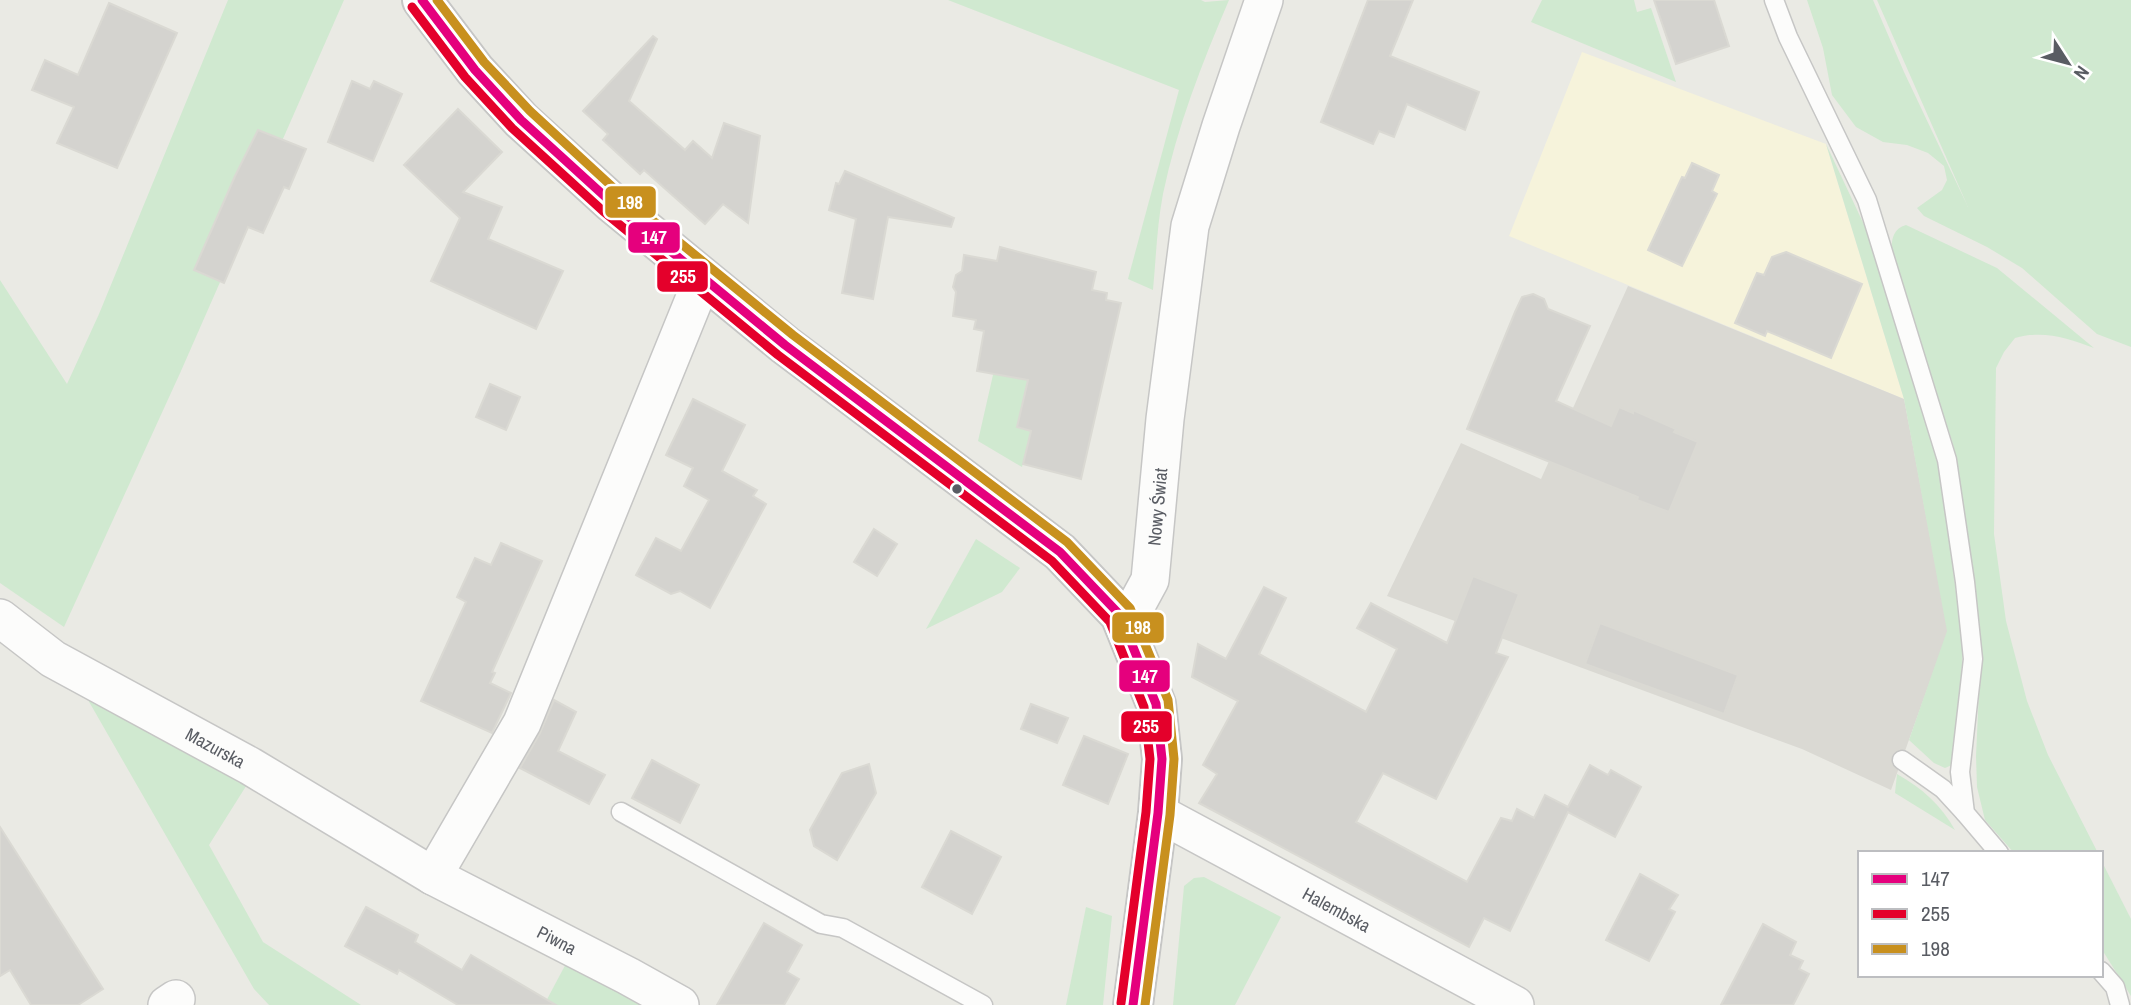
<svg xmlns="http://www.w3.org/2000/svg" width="2131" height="1005" font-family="'Archivo Narrow',sans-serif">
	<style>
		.commercial { fill: #f6f3db }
		.industrial { fill: #dad9d3 }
		.green { fill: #d0e9d0 }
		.building { fill: #d4d3cf; stroke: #dad9d3; stroke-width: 2 }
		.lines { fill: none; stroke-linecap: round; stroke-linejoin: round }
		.service-casing { stroke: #c6c6c5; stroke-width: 21 }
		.minor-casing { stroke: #c6c6c5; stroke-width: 40 }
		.tertiary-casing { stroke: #c6c6c5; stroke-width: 42 }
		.service { stroke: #fcfcfb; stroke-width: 18 }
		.minor { stroke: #fcfcfb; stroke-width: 37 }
		.tertiary { stroke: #fcfcfb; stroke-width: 38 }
		.bus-1-casing { stroke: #fff; stroke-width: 14 }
		.bus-2-casing { stroke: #fff; stroke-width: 14 }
		.bus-3-casing { stroke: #fff; stroke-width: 14 }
		.bus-1 { stroke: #e5007d; stroke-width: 9 }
		.bus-2 { stroke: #e4002b; stroke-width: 9 }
		.bus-3 { stroke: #c8901e; stroke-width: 9 }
		.bus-dot { fill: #595c63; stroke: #fff; stroke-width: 2.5 }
		.labels { text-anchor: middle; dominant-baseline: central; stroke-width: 5; stroke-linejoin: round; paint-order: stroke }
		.street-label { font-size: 18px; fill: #595c63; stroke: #fff }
		.line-badge { stroke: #fff; stroke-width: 2.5 }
		.badge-label { font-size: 19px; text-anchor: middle; font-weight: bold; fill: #fff }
	</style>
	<rect width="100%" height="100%" fill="#eaeae4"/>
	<path class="commercial" d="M 1582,52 L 1826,144 L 1904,399 L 1509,236 Z"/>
	<path class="industrial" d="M 1628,286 L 1904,399 L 1948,631 L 1891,790 L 1802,749 L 1387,596 L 1461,443 L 1541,479 Z"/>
	<g class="green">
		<path d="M 228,0 L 344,0 L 181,371 L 64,627 L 0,583 L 0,280 L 67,384 L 99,314 Z"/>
		<path d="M 948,0 L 1201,0 L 1205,2 L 1229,0 C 1202,63 1177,127 1163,194 C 1157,225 1156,258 1153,290 L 1128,279 L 1179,90 Z"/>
		<path d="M 1542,0 L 1634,0 L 1637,12 L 1651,8 L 1676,82 L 1531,22 Z"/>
		<path d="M 1807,0 L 1873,0 L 1904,72 L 1968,207 L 1877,0 L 2131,0 L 2131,347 L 2097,334 L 2022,268 L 1987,247 L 1924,216 L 1917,208 L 1942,190 L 1947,180 L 1944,166 L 1928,153 L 1907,145 L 1883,142 L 1856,127 L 1832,95 L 1823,48 Z"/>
		<path d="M 1826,144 L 1867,231 L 1940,467 L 1963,648 L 1956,755 L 1952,765 L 1945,768 L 1934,763 L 1909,740 L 1947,631 L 1904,399 Z"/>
		<path d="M 1906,225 L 1997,268 L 2094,348 C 2068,338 2043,330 2015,338 L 2004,352 L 1996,368 L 1994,534 L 2006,621 L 2027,701 L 2048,755 L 2098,853 L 2014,853 L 1985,820 L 1977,787 L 1976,756 L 1981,648 L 1958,469 L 1953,444 L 1892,257 C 1891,243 1891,229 1906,225 Z"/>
		<path d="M 1039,328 L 1017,427 L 1031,431 L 1022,467 L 978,441 L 995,366 Z"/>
		<path d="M 976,539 L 1020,568 L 1002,592 L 926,629 Z"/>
		<path d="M 80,686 L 248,783 L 209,845 L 263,942 L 361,1005 L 269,1005 L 254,989 Z"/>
		<path d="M 1897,774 C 1922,788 1941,805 1955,830 L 1895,793 Z"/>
		<path d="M 2101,860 L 2131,919 L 2131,996 L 2101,948 Z"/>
		<path d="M 1204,877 L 1281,917 L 1235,1005 L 1173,1005 L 1184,886 L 1194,878 Z"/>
		<path d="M 1086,907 L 1112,916 L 1103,1005 L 1066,1005 Z"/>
		<path d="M 569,958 L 653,1005 L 544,1005 Z"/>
	</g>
	<g class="building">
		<path d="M 1368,0 L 1413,0 L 1390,56 L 1479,92 L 1465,130 L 1407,104 L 1394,137 L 1379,131 L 1373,144 L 1321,122 Z"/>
		<path d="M 1654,0 L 1714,0 L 1729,46 L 1676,64 Z"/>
		<path d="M 109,3 L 177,33 L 117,168 L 57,143 L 74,107 L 32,90 L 45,60 L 78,75 Z"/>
		<path d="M 653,36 L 657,39 L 629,101 L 685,150 L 693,141 L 712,158 L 724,123 L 760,136 L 748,223 L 723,204 L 705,224 L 644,170 L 640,174 L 603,140 L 608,134 L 583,111 Z"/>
		<path d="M 352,81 L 370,89 L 374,81 L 402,94 L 373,161 L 328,142 Z"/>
		<path d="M 458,109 L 502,152 L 463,192 L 502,207 L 488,239 L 563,271 L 536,329 L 431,281 L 460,218 L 404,165 Z"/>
		<path d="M 258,130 L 306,149 L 289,189 L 284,187 L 263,233 L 248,227 L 224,283 L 194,270 L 235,176 Z"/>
		<path d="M 1692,163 L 1719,175 L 1712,191 L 1717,194 L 1682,266 L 1648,250 L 1682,177 L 1685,178 Z"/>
		<path d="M 845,171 L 954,218 L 951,227 L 888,217 L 873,299 L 842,293 L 856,219 L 829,210 L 836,183 L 839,184 Z"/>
		<path d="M 1000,247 L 1096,272 L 1092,290 L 1107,293 L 1106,300 L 1121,303 L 1081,479 L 1023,464 L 1031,431 L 1017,427 L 1028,380 L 977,371 L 984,331 L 974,329 L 976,320 L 953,316 L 956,292 L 953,287 L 956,275 L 962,271 L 964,255 L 997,261 Z"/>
		<path d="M 1786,252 L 1862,284 L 1831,358 L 1767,331 L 1765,336 L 1735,323 L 1757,273 L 1764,275 L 1772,257 Z"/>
		<path d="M 1533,294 L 1544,299 L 1548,309 L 1590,326 L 1556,401 L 1611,426 L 1619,407 L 1633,413 L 1633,410 L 1676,429 L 1674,432 L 1698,442 L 1669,512 L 1637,500 L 1638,497 L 1467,429 L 1515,312 L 1522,297 Z"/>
		<path d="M 490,384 L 520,397 L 506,430 L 476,417 Z"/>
		<path d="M 693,399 L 745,425 L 722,471 L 757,490 L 753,496 L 766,504 L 710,608 L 680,591 L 671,594 L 636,575 L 656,538 L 681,551 L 709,500 L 684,486 L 693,468 L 666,455 Z"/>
		<path d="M 874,529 L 897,544 L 877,576 L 854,562 Z"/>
		<path d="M 501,543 L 542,561 L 492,672 L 495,673 L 490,683 L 511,693 L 492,733 L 421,701 L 466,602 L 457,597 L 475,558 L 491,565 Z"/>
		<path d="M 1473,576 L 1519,594 L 1496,653 L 1508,657 L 1436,799 L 1383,773 L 1356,822 L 1467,882 L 1501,818 L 1512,821 L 1517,809 L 1534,818 L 1545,795 L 1568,807 L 1590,765 L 1608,775 L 1611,770 L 1641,787 L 1615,837 L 1568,812 L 1510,931 L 1484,918 L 1469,947 L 1199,803 L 1217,774 L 1203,765 L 1238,701 L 1192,677 L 1198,644 L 1226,659 L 1264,587 L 1286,598 L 1259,654 L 1366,712 L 1397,649 L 1357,628 L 1371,603 L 1447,643 Z"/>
		<path d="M 1600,623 L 1738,675 L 1724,714 L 1585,664 Z"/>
		<path d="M 554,700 L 576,712 L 558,751 L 605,775 L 589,804 L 520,768 L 540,733 Z"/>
		<path d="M 1031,704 L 1068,718 L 1057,743 L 1021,729 Z"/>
		<path d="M 1084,736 L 1128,754 L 1108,804 L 1063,785 Z"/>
		<path d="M 652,760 L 699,785 L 680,823 L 632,798 Z"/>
		<path d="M 869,764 L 876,793 L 837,860 L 814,846 L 810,830 L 842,773 Z"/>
		<path d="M 0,827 L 103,989 L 78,1005 L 31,1005 L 10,970 L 0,976 Z"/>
		<path d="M 951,831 L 1001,857 L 972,914 L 922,887 Z"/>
		<path d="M 1640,874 L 1678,895 L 1669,909 L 1675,912 L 1649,961 L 1606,940 Z"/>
		<path d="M 366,907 L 418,935 L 415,942 L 462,970 L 471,955 L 556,1005 L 458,1005 L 399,970 L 397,974 L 345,946 Z"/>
		<path d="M 764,923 L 802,945 L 787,972 L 799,979 L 784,1005 L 717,1005 Z"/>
		<path d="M 1763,924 L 1796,942 L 1790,955 L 1803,961 L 1799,969 L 1809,974 L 1793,1005 L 1721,1005 Z"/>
	</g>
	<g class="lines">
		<g class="service-casing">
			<g id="service">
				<path d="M 1774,0 L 1788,37 L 1867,200 L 1947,460 L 1965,582 L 1973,659 L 1960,772 L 1965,813 L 1999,853"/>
				<path d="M 1902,760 L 1943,789 L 1965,813"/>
				<path d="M 621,812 L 821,924 L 843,928 L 983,1005"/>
				<path d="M 2101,971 L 2115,987 L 2120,1005"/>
			</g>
		</g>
		<g class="minor-casing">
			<g id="minor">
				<path id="s1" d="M 1120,615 L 1137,604 L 1150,580 L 1165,419 L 1190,226 L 1221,126 L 1264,0"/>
				<path id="s2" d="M 0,618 L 53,659 L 250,766 L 433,876 L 628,976 L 680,1005"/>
				<path id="s3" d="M 1158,813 L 1515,1005"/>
				<path d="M 433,876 L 522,723 L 702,280"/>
				<path d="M 167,1005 L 176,999"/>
			</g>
		</g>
		<g class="tertiary-casing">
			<path id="tertiary" d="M 422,0 L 475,70 L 521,120 L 611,202 L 785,345 L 1060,552 L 1120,615 L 1156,704 L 1162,759 L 1158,813 L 1133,1005"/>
		</g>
		<use href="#service" class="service"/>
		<use href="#minor" class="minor"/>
		<use href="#tertiary" class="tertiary"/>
		<g class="bus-1-casing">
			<path id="bus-1" d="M 422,0 L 475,70 L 521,120 L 611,202 L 785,345 L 1060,552 L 1120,615 L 1156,704 L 1162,759 L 1158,813 L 1133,1005"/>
		</g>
		<g class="bus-2-casing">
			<path id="bus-2" d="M 412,7 L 465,77 L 512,128 L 603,211 L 778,355 L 1052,561 L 1110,622 L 1144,707 L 1150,759 L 1146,812 L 1121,1003"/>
		</g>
		<g class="bus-3-casing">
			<path id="bus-3" d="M 437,0 L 484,62 L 530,111 L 619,193 L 793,335 L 1067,542 L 1130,608 L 1168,700 L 1174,759 L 1170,815 L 1145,1005"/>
		</g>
		<use href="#bus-1" class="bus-1"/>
		<use href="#bus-2" class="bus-2"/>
		<use href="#bus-3" class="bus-3"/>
	</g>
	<circle class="bus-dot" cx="957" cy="489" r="6"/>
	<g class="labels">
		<g class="street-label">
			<text stroke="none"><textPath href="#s1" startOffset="121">Nowy Świat</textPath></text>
			<text stroke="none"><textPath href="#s2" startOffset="252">Mazurska</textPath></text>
			<text stroke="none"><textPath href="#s3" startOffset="203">Halembska</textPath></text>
			<text stroke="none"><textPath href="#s2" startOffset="644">Piwna</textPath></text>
		</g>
	</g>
	<g class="line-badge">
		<rect x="604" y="185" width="53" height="34" rx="7" fill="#c8901e"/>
		<rect x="627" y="221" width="54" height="33" rx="7" fill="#e5007d"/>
		<rect x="656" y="260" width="53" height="33" rx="7" fill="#e4002b"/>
		<rect x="1111" y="611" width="54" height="33" rx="7" fill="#c8901e"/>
		<rect x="1118" y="659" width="53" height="34" rx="7" fill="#e5007d"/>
		<rect x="1120" y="710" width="53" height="33" rx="7" fill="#e4002b"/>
	</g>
	<g class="badge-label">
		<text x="630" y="209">198</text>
		<text x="654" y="244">147</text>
		<text x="683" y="283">255</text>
		<text x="1138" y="634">198</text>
		<text x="1145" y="683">147</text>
		<text x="1146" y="733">255</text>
	</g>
	<rect x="1858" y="851" width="245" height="126" fill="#ffffff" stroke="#bdbec1" stroke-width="2"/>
	<rect x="1872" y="874" width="35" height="10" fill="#e5007d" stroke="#bdbec1" stroke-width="2"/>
	<text x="1921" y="886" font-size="21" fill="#595c63">147</text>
	<rect x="1872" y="909" width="35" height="10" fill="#e4002b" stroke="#bdbec1" stroke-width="2"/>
	<text x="1921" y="921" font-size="21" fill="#595c63">255</text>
	<rect x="1872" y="944" width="35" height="10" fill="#c8901e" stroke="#bdbec1" stroke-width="2"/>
	<text x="1921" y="956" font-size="21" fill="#595c63">198</text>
	<g transform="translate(2068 63) rotate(126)" stroke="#ffffff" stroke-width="5" paint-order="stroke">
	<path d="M0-5L12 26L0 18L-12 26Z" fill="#595c63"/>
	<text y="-10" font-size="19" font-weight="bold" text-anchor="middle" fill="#595c63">N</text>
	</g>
</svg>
